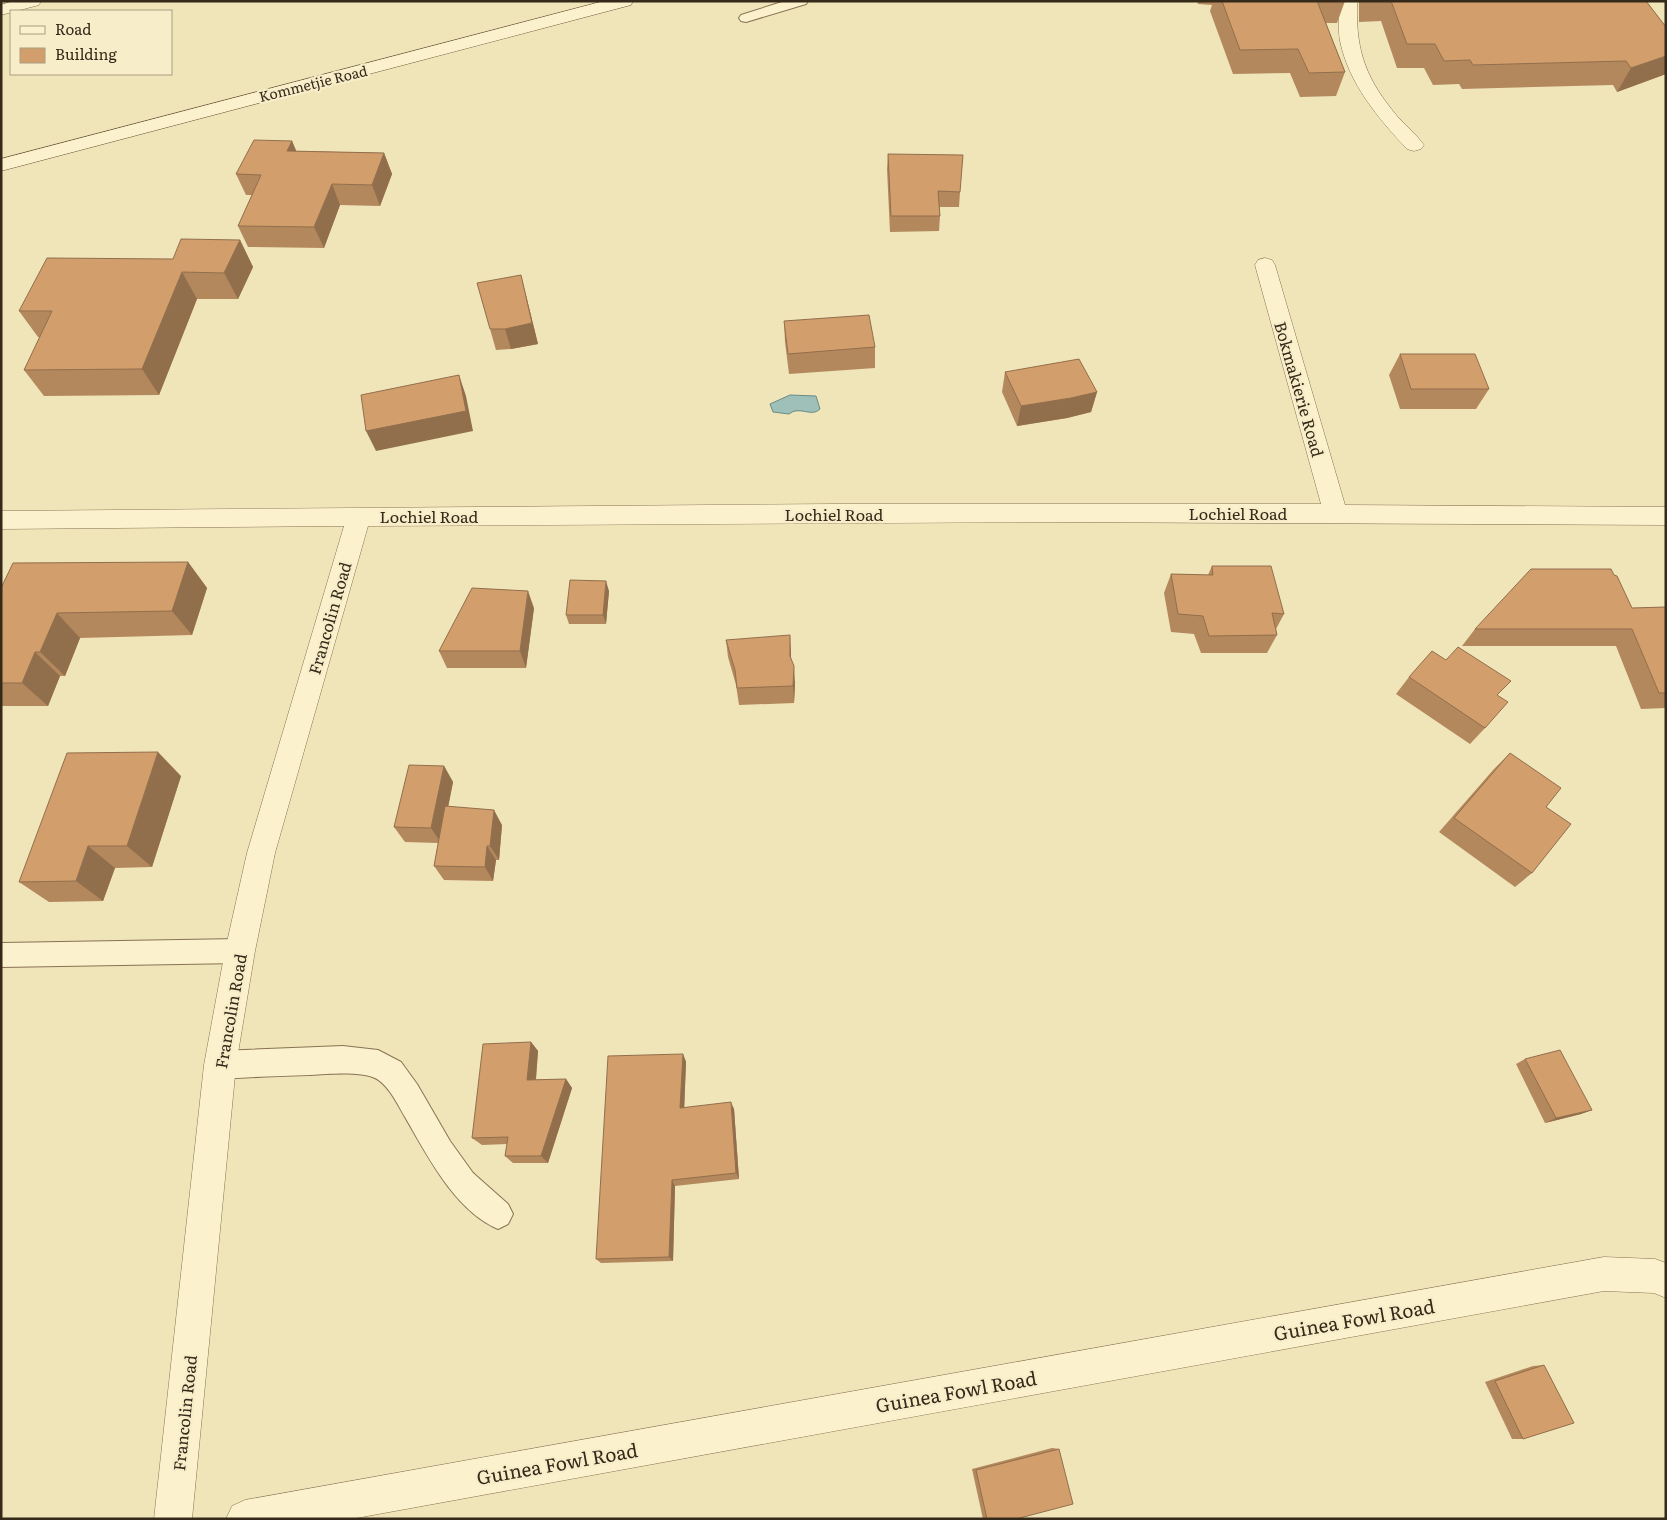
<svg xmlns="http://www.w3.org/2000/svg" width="1667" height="1520" font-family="Literata,serif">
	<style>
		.water { fill: #9ec0b9; stroke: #668d87 }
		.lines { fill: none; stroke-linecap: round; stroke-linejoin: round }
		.lane-casing { stroke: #877353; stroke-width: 2 }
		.street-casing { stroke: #877353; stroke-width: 1 }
		.secondary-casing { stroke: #695337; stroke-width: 1 }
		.lane { fill: #fbf1cc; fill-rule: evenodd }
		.street { fill: #fbf1cc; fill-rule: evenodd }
		.secondary { fill: #fbf1cc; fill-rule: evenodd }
		.wall { fill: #b4885d }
		.shaded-wall { fill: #926f4c }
		.building { fill: #d19e6c; stroke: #926f4c }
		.labels { text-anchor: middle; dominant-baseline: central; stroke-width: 4.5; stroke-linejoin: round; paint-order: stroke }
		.far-street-label { font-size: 14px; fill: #352919; stroke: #f7edc9 }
		.street-label { font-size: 16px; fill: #352919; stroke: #f7edc9 }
		.near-street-label { font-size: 19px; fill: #352919; stroke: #f7edc9 }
	</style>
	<rect width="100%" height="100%" fill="#f0e4b9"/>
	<path class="water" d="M 790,395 L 816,396 L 820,409 C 812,418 799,405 789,414 L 773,412 L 770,404 Z"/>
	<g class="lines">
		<g class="lane-casing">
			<g id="lane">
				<path d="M 785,1 L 808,1 L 806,4 L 746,22 L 741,21 L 739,18 L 741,15 Z"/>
				<path d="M 240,939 L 249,942 L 253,951 L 249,960 L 240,963 L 1,967 L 1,943 Z"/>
				<path d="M 343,1046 L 378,1050 L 401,1062 L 417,1084 L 450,1141 L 473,1173 L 508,1204 L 513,1214 L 508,1224 L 498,1229 C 455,1211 427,1155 405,1117 C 398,1105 388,1084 375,1078 C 359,1071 329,1074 311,1075 C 281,1076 250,1077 220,1079 L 210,1075 L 206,1065 L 210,1055 L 220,1051 Z"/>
			</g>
		</g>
		<g class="street-casing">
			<g id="street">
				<path d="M 13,1 L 41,1 L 39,5 L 1,15 L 1,5 Z"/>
				<path d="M 1341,1 L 1358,1 L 1357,6 C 1356,53 1367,80 1397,116 C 1406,126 1416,134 1424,145 L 1421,149 L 1414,151 L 1407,149 C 1378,118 1349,84 1340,41 C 1338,30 1339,18 1339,6 Z"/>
				<path d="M 1265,258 L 1272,260 L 1275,265 L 1345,505 L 1666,507 L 1666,525 L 1042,522 L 368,526 L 275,853 L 255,951 L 236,1065 L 192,1519 L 154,1519 L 204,1065 L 225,951 L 247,853 L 344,526 L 1,529 L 1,511 L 834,504 L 1321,504 L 1255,265 L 1258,260 Z"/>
				<path d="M 1604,1257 L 1655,1259 L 1666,1263 L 1666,1298 L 1654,1293 L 1604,1291 L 351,1519 L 226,1519 L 232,1506 L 245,1500 Z"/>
			</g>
		</g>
		<g class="secondary-casing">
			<path id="secondary" d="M 604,1 L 633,1 L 631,5 L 1,171 L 1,159 Z"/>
		</g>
		<use href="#lane" class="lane"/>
		<use href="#street" class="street"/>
		<use href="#secondary" class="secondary"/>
	</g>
	<g class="wall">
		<path d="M 1197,1 L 1345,1 L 1337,23 L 1326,23 L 1345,72 L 1336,96 L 1300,97 L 1290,73 L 1233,74 L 1210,11 L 1212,5 L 1198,4 Z"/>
		<path d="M 1359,1 L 1646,1 L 1666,27 L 1666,74 L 1617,92 L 1613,85 L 1462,89 L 1459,84 L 1433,85 L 1424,68 L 1397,68 L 1381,21 L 1359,22 Z"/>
		<path d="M 292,141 L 296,151 L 384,153 L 392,174 L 380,206 L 340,205 L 324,248 L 248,247 L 238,226 L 252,195 L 246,195 L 236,174 Z"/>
		<path d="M 888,154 L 960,192 L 959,207 L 940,207 L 940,216 L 939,231 L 890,232 L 887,169 Z"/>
		<path d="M 240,240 L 253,267 L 238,299 L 197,299 L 159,395 L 44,396 L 24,370 L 40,337 L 38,337 L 19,311 L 173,259 Z"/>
		<path d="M 526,296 L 538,344 L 511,349 L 496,350 L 490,329 Z"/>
		<path d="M 784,321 L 875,347 L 875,368 L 789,374 L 785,342 Z"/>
		<path d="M 1400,354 L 1489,389 L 1476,409 L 1400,409 L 1389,375 Z"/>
		<path d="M 1005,372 L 1097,392 L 1091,412 L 1067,418 L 1017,426 L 1002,392 Z"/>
		<path d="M 188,562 L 207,588 L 192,635 L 80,638 L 65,676 L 60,676 L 48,706 L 1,706 L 1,588 Z"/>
		<path d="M 1212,566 L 1284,614 L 1276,629 L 1277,635 L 1267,653 L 1201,653 L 1194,634 L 1171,632 L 1164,593 L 1171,574 L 1208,575 Z"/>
		<path d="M 609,591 L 606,624 L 569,624 L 566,615 Z"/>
		<path d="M 1666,607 L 1666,708 L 1641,709 L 1616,646 L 1462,646 L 1475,629 L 1632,608 Z"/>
		<path d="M 534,608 L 526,668 L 447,668 L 439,651 Z"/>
		<path d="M 726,640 L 791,653 L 791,659 L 795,684 L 794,703 L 739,705 L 736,685 L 728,657 Z"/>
		<path d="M 1446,660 L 1511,681 L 1497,695 L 1485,728 L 1470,744 L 1396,694 L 1409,677 Z"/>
		<path d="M 1510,753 L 1532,873 L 1515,887 L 1439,832 L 1494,769 Z"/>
		<path d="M 444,766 L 453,782 L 448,807 L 502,825 L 499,860 L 496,860 L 493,881 L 444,880 L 434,866 L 438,843 L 405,842 L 394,827 Z"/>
		<path d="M 181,776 L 152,867 L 115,868 L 103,901 L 49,902 L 19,882 Z"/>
		<path d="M 531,1042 L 538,1051 L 536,1080 L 566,1079 L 572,1088 L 548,1163 L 513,1163 L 505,1156 L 507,1144 L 482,1145 L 472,1138 Z"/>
		<path d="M 683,1054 L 686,1062 L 684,1107 L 734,1109 L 739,1179 L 675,1186 L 673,1261 L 601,1263 L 596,1259 Z"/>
		<path d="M 1525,1059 L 1592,1110 L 1581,1114 L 1545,1123 L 1516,1064 Z"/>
		<path d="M 1544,1365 L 1523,1439 L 1512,1439 L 1485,1382 L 1533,1366 Z"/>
		<path d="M 1052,1448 L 1059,1449 L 1016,1519 L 983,1519 L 972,1469 Z"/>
	</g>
	<g class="shaded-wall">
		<path d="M 1666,56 L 1666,74 L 1617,92 L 1631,68 Z"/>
		<path d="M 292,141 L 301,162 L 287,151 Z"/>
		<path d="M 384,153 L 392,174 L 380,206 L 372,185 Z"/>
		<path d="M 332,184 L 340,205 L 324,248 L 314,227 Z"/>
		<path d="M 240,240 L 253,267 L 238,299 L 224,273 Z"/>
		<path d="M 182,272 L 197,299 L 159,395 L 142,369 Z"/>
		<path d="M 521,275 L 538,344 L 511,349 L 505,329 Z"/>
		<path d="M 459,375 L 466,396 L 473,431 L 376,451 L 366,431 Z"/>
		<path d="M 1097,392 L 1091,412 L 1067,418 L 1017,426 L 1021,406 Z"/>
		<path d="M 188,562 L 207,588 L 192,635 L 172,611 Z"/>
		<path d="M 606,581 L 609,591 L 606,624 L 603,615 Z"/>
		<path d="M 528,591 L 534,608 L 526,668 L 520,651 Z"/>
		<path d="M 57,613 L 80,638 L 65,676 L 40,652 Z"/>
		<path d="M 790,635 L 791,653 L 791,673 L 790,656 Z"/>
		<path d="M 35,652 L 60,676 L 48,706 L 22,683 Z"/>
		<path d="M 794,666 L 795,684 L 794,703 L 793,686 Z"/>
		<path d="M 158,752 L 181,776 L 152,867 L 127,846 Z"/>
		<path d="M 444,766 L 453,782 L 441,843 L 431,828 Z"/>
		<path d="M 494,810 L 502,825 L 499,860 L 490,846 Z"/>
		<path d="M 88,846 L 115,868 L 103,901 L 76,881 Z"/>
		<path d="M 487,846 L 496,860 L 493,881 L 485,867 Z"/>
		<path d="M 531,1042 L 538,1051 L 535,1089 L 527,1080 Z"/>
		<path d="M 683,1054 L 686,1062 L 684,1115 L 680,1108 Z"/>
		<path d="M 566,1079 L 572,1088 L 548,1163 L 541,1156 Z"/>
		<path d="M 731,1102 L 734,1109 L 739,1179 L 736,1173 Z"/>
		<path d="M 1592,1110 L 1581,1114 L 1545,1123 L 1556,1118 Z"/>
		<path d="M 672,1180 L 675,1186 L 673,1261 L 669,1257 Z"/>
	</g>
	<g class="building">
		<path d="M 1222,1 L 1317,1 L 1345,72 L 1309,73 L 1298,49 L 1240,50 Z"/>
		<path d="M 1391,1 L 1646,1 L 1666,27 L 1666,56 L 1631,68 L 1626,61 L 1473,65 L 1470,60 L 1444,61 L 1435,44 L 1407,44 Z"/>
		<path d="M 254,140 L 292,141 L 287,151 L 384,153 L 372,185 L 332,184 L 314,227 L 238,226 L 261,175 L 236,174 Z"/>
		<path d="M 888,154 L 963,155 L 960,192 L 938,191 L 940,216 L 891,216 Z"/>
		<path d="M 181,239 L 240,240 L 224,273 L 182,272 L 142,369 L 24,370 L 52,311 L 19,311 L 47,258 L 173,259 Z"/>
		<path d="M 521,275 L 532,323 L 505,329 L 490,329 L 477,283 Z"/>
		<path d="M 869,315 L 875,347 L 788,354 L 784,321 Z"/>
		<path d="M 1400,354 L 1475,354 L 1489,389 L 1411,389 Z"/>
		<path d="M 1079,359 L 1097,392 L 1071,398 L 1021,406 L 1005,372 Z"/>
		<path d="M 459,375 L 466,411 L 366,431 L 361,395 Z"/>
		<path d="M 188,562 L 172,611 L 57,613 L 40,652 L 35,652 L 22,683 L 1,683 L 1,588 L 13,563 Z"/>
		<path d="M 1212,566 L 1271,566 L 1284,614 L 1272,613 L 1277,635 L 1209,636 L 1203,616 L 1178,614 L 1171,574 L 1213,575 Z"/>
		<path d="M 1531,569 L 1611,569 L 1614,575 L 1617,576 L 1632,608 L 1666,607 L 1666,693 L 1659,693 L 1632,629 L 1475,629 Z"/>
		<path d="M 570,580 L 606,581 L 603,615 L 566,615 Z"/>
		<path d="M 472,588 L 528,591 L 520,651 L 439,651 Z"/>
		<path d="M 790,635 L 790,656 L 794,666 L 793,686 L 737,688 L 735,670 L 726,640 Z"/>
		<path d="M 1458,647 L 1511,681 L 1497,695 L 1508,702 L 1485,728 L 1409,677 L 1432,651 L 1446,660 Z"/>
		<path d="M 158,752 L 127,846 L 88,846 L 76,881 L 19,882 L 67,753 Z"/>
		<path d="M 1510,753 L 1561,788 L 1546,807 L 1571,824 L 1532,873 L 1454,818 Z"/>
		<path d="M 409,765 L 444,766 L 431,828 L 394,827 Z"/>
		<path d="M 445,806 L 494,810 L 490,846 L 487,846 L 485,867 L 434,866 Z"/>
		<path d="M 531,1042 L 527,1080 L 566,1079 L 541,1156 L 505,1156 L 508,1137 L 472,1138 L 483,1044 Z"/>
		<path d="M 1560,1050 L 1592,1110 L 1556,1118 L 1525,1059 Z"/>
		<path d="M 683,1054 L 680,1108 L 731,1102 L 736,1173 L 672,1180 L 669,1257 L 596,1259 L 608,1056 Z"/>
		<path d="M 1544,1365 L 1574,1423 L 1523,1439 L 1495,1381 Z"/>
		<path d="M 1059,1449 L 1073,1504 L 1016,1519 L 987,1519 L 976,1470 Z"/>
	</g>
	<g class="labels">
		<g class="far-street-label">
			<text transform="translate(313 83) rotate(-14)">Kommetjie Road</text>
		</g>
		<g class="street-label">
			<text transform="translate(1300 389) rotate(74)">Bokmakierie Road</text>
			<text x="1238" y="513">Lochiel Road</text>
			<text x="834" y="514">Lochiel Road</text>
			<text x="429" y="516">Lochiel Road</text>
			<text transform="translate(329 618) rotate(-74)">Francolin Road</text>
			<text transform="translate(230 1011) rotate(-80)">Francolin Road</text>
			<text transform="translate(184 1413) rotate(-84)">Francolin Road</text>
		</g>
		<g class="near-street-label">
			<text transform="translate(1354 1319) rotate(-10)">Guinea Fowl Road</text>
			<text transform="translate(956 1391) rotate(-10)">Guinea Fowl Road</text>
			<text transform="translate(557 1463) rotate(-10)">Guinea Fowl Road</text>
		</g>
	</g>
	<rect width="1667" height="1520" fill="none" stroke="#352919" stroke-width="5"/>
	<rect x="10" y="10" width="162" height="65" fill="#f7edc9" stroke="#a99f83"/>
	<rect x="20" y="26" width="25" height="8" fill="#fbf1cc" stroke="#a99f83"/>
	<text x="55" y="35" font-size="15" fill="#352919">Road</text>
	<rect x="20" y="48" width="25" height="15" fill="#d19e6c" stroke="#a99f83"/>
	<text x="55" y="60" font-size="15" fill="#352919">Building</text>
</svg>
